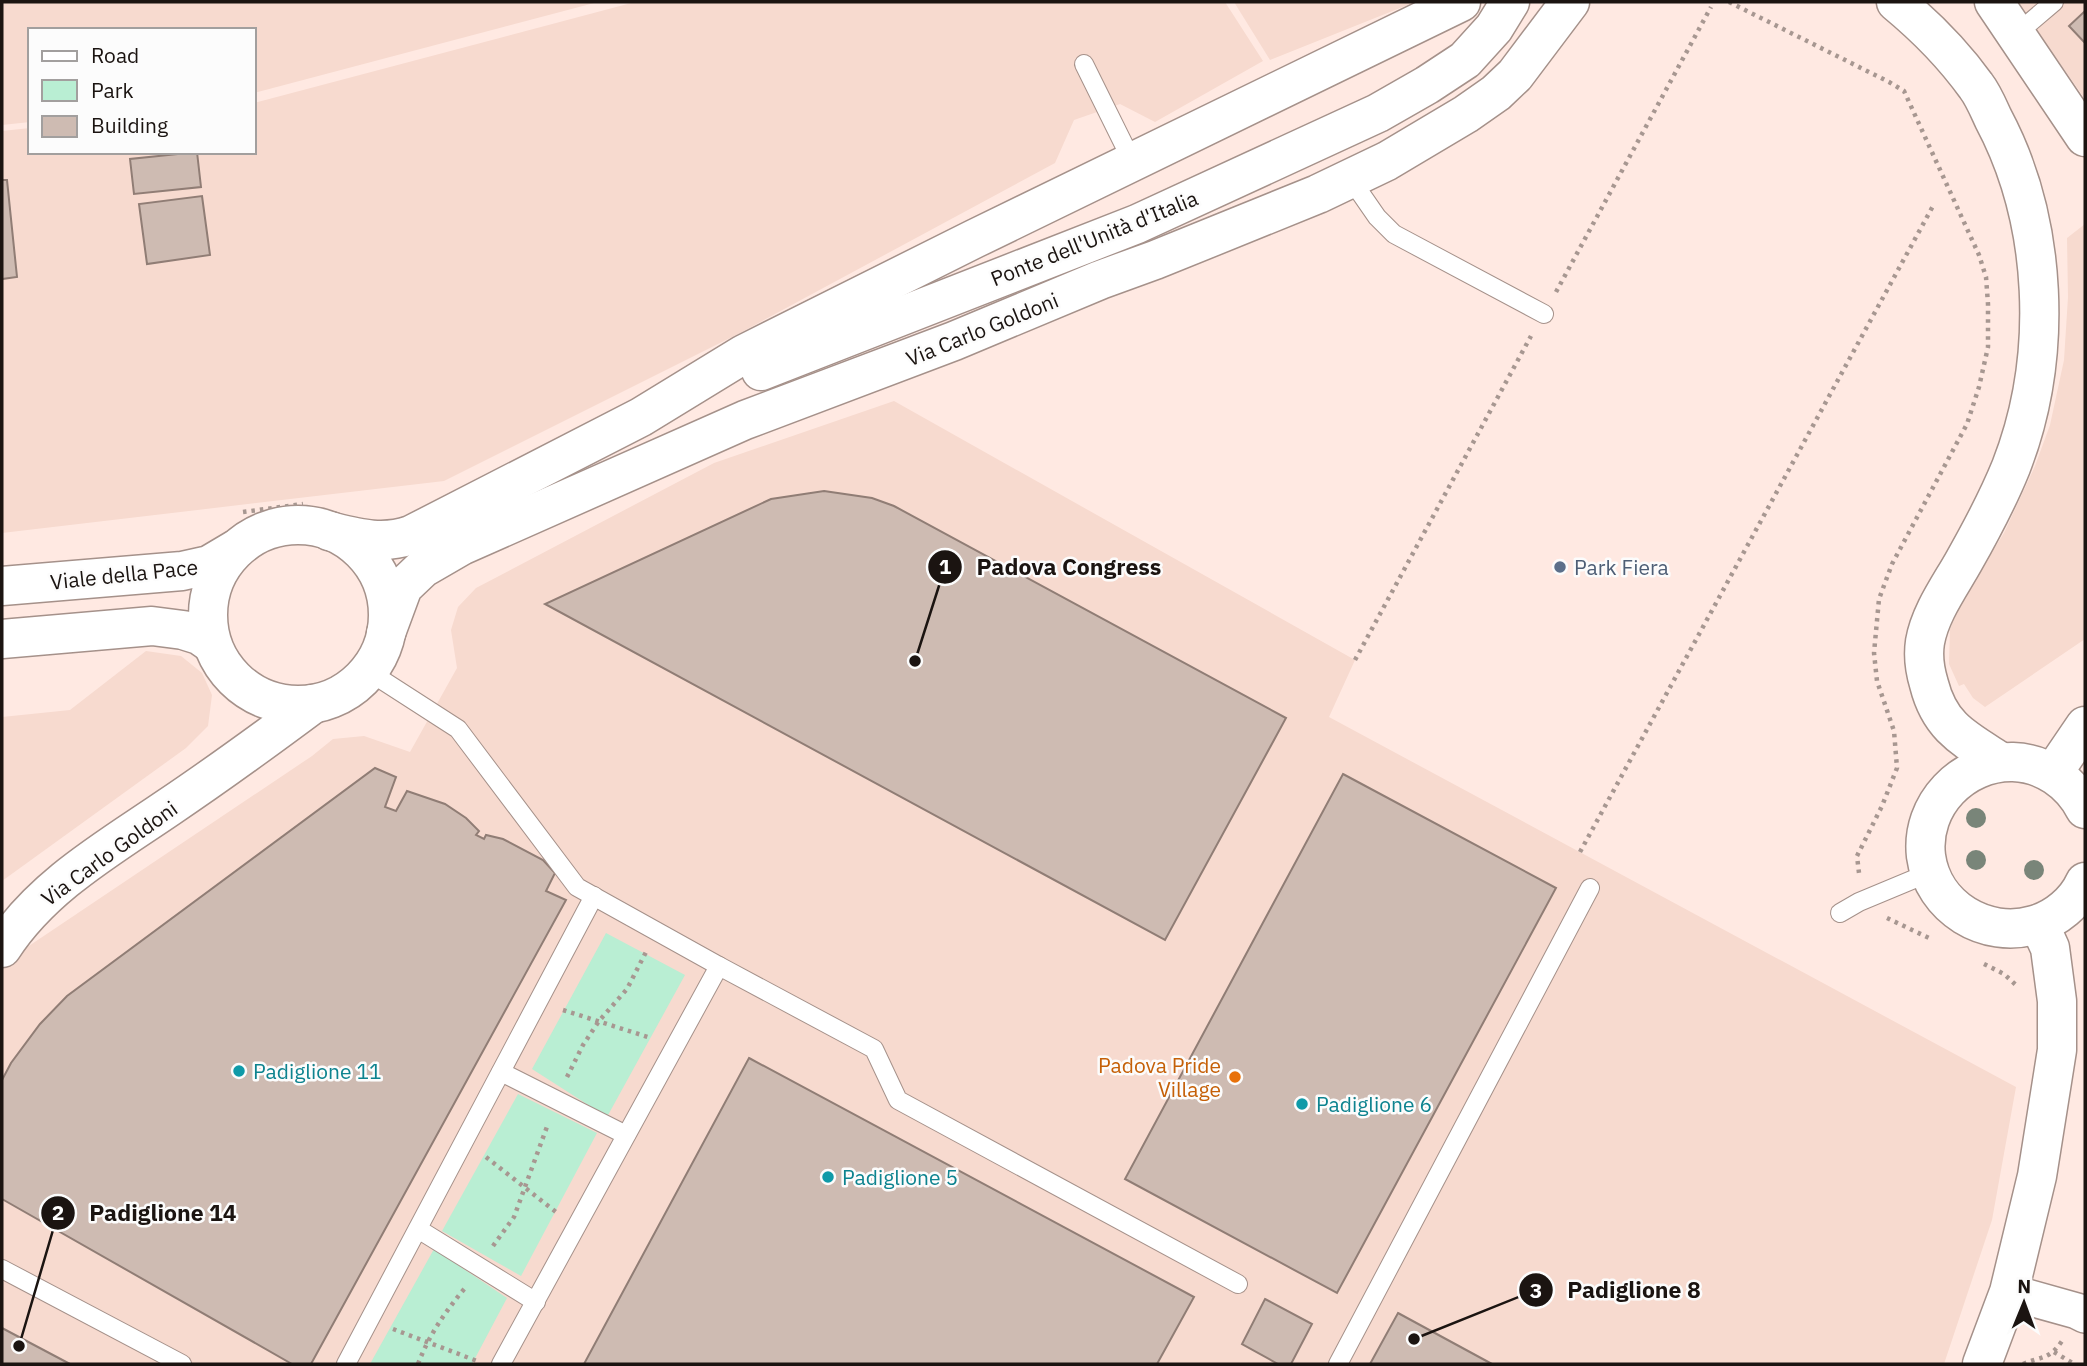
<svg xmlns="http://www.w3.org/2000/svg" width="2087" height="1366" font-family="'IBM Plex Sans',sans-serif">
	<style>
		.built { fill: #f7dacf }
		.green { fill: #b9eed3 }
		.building { fill: #cebbb2; stroke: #907d75; stroke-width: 2 }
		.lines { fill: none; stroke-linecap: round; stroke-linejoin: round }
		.service-casing { stroke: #a5918a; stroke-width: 20 }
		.minor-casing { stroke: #a5918a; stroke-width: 38 }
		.tertiary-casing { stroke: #a5918a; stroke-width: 41 }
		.path { stroke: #a79791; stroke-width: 4.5; stroke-dasharray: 3.5 5; stroke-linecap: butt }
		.service { stroke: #fff; stroke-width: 18 }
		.minor { stroke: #fff; stroke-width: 35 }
		.tertiary { stroke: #fff; stroke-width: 38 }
		.tree { fill: #798579 }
		.service-dot { fill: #5c6f8a; stroke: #fcfcfc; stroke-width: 2.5 }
		.culture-dot { fill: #0f9aa8; stroke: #fcfcfc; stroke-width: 2.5 }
		.food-dot { fill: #e8710a; stroke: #fcfcfc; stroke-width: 2.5 }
		.labels { text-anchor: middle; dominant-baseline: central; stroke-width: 5; stroke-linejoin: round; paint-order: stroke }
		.street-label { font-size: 21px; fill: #1b1411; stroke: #fcfcfc }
		.service-label { font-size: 21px; fill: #4e5e75; stroke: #fcfcfc; text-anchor: start }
		.food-label { font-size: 21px; fill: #c56008; stroke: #fcfcfc; text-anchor: end }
		.culture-label { font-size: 21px; fill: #0d838f; stroke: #fcfcfc; text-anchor: start }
		.leader { fill: none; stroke: #1b1411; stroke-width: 2.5 }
		.callout-dot { fill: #1b1411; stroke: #fcfcfc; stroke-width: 2.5 }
		.mark-label { font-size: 21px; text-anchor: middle; font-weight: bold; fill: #fff }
		.callout-label { font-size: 23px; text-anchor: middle; font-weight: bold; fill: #1b1411; stroke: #fcfcfc; stroke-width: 5; stroke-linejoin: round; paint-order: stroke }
	</style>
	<rect width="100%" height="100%" fill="#ffe9e2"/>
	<g class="built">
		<path d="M 2,2 L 598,2 L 254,93 L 254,30 L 30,30 L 30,122 L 2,125 Z"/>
		<path d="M 635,2 L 1225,2 L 1263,61 L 1155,122 L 1120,104 L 1074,120 L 1055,163 L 738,334 L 444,481 L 2,533 L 2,131 L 30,128 L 30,152 L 254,152 L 254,103 Z"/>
		<path d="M 1234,2 L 1415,2 L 1270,60 Z"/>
		<path d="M 2017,2 L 2085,2 L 2085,99 Z"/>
		<path d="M 2085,224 L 2085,639 L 1985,707 L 1973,698 L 1964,684 L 1959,686 L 1949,664 L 1950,629 L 1964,596 L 2004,533 L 2035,466 L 2050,425 L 2064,360 L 2068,297 L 2067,238 Z"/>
		<path d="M 894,401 L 1355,660 L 1329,717 L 2016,1087 L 1992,1220 L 1944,1364 L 2,1364 L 2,966 L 5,962 L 312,756 L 333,739 L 364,736 L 410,752 L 457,668 L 451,630 L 458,607 L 476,588 L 714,463 Z"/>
		<path d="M 146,651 L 181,656 L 202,673 L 212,695 L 208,726 L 186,748 L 2,881 L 2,717 L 70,710 Z"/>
	</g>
	<g class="green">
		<path d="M 606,933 L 685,975 L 607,1117 L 532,1069 Z"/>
		<path d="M 518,1094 L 597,1133 L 521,1276 L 442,1231 Z"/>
		<path d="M 434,1249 L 507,1298 L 472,1364 L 370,1364 Z"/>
	</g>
	<g class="building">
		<path d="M 2085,11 L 2085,43 L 2069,26 Z"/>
		<path d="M 197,152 L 201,187 L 134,194 L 130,159 Z"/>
		<path d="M 2,180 L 7,180 L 17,277 L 2,279 Z"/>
		<path d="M 202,196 L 210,255 L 147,264 L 139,204 Z"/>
		<path d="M 824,491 L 872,498 L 894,506 L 1286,718 L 1165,940 L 545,604 L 771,499 Z"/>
		<path d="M 375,768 L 396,777 L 385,807 L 396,811 L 407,791 L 445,804 L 466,818 L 479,831 L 476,835 L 484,839 L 486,835 L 503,839 L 543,860 L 555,873 L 546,891 L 566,900 L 311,1364 L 292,1364 L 2,1199 L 2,1080 L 11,1063 L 40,1024 L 67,996 Z"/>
		<path d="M 1343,774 L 1556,888 L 1337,1293 L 1125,1179 Z"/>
		<path d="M 749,1058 L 1194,1297 L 1157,1364 L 584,1364 Z"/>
		<path d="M 1265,1299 L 1312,1324 L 1291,1364 L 1278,1364 L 1242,1344 Z"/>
		<path d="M 1398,1313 L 1492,1364 L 1370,1364 Z"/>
		<path d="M 2,1328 L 70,1364 L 2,1364 Z"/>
	</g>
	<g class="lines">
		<g class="service-casing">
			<g id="service">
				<path d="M 2017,36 L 2021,30 L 2054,2"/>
				<path d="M 1084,64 L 1132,161"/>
				<path d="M 1350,178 L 1377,217 L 1394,234 L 1544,314"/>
				<path d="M 368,671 L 458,729 L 577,887 L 719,966"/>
				<path d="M 1840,913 L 1859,902 L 1931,872"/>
				<path d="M 501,1072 L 626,1135"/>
				<path d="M 418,1229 L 536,1302"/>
				<path d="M 2,1269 L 182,1364"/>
				<path d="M 346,1364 L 594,896"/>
				<path d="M 501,1364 L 719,966 L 874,1049 L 898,1100 L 1238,1284"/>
				<path d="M 1338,1364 L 1590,888"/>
			</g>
		</g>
		<g class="minor-casing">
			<path id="minor" d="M 2009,1292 L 2077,1311 L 2085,1315"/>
		</g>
		<g class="tertiary-casing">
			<g id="tertiary">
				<path d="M 1896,2 C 1925,26 1953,54 1976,86 C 1983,95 1988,107 1993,118 C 2048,221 2054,357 2011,467 C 1998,499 1981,531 1964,561 C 1950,586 1930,613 1925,642 C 1923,655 1925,671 1929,684 C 1940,728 1965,739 2001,762"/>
				<path d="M 1994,2 L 2085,137"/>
				<path d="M 761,371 L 1137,224 L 1378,113 L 1427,85 L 1465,60 L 1494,28 L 1510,2"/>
				<circle cx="298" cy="615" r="90"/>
				<path d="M 329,531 C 358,538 382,545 411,535 L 641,417 L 744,354 L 974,239 L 1461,2"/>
				<path d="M 2,586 L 182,571 L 209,565 L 236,549"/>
				<path d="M 386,633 L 403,587 L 423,568 L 461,546 L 745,420 L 954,341 L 1100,280 L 1155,260 L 1318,194 L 1387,161 L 1466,114 L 1496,93 L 1515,75 L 1570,2"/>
				<path d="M 2,639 L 152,626 L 183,630 L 199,635 L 212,644"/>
				<path d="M 2053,773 L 2085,726"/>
				<path d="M 2085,809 C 2071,782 2044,763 2013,762 C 1963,761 1920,805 1926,856 C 1933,908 1986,939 2034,925 C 2056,919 2076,902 2085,882"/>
				<path d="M 2,948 C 42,886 109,848 169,807 C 218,774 266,739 313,704"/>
				<path d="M 1982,1364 L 2009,1292 L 2037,1176 L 2057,1050 L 2057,1001 L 2050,948 L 2039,924"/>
			</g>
		</g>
		<g class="path">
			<path d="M 1729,2 L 1889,82 L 1904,91 L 1979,255 L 1986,277 L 1988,304 L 1988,347 L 1979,387 L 1967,424 L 1892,564 L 1879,599 L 1874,653 L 1877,681 L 1894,731 L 1897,768 L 1882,806 L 1857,856 L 1859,873"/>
			<path d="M 1556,292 L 1711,7"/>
			<path d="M 243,512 L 303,504"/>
			<path d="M 1355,660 L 1531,336"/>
			<path d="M 1580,852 L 1933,206"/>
			<path d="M 1887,918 L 1929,938"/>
			<path d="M 1984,964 L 2004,974 L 2017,986"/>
			<path d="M 563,1010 L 651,1038"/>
			<path d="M 567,1077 L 583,1045 L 599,1021 L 627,989 L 646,952"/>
			<path d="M 486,1157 L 556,1212"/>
			<path d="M 493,1246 L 514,1217 L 548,1124"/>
			<path d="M 393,1329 L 477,1361"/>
			<path d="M 2054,1352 L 2074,1364"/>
			<path d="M 418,1364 C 429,1335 445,1312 465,1288"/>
			<path d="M 2023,1364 C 2042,1356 2049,1360 2062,1341"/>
		</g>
		<use href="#service" class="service"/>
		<use href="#minor" class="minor"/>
		<use href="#tertiary" class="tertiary"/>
	</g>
	<g class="tree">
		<circle cx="1976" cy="818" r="10"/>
		<circle cx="1976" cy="860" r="10"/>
		<circle cx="2034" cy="870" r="10"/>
	</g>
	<circle class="service-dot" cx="1560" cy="567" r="7"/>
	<g class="culture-dot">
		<circle cx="239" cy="1071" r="7"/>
		<circle cx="1302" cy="1104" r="7"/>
		<circle cx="828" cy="1177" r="7"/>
	</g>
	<circle class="food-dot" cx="1235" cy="1077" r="7"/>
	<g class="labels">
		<g class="street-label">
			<text transform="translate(1094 238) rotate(-22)">Ponte dell'Unità d'Italia</text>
			<text transform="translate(982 329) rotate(-22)">Via Carlo Goldoni</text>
			<text transform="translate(124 574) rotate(-6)">Viale della Pace</text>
			<text transform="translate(109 853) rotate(-36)">Via Carlo Goldoni</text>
		</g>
		<g class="service-label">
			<text x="1574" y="567">Park Fiera</text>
		</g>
		<g class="food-label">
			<text x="1221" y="1065">Padova Pride<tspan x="1221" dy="24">Village</tspan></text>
		</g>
		<g class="culture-label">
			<text x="253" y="1071">Padiglione 11</text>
			<text x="1316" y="1104">Padiglione 6</text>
			<text x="842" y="1177">Padiglione 5</text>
		</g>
	</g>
	<path class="leader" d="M915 661L945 567M19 1346L58 1213M1414 1339L1536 1290"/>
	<g class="callout-dot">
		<circle cx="915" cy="661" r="7"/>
		<circle cx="19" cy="1346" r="7"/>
		<circle cx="1414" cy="1339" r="7"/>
		<circle cx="945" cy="567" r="18"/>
		<circle cx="58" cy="1213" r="18"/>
		<circle cx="1536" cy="1290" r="18"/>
	</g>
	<g class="mark-label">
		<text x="945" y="574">1</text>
		<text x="58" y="1220">2</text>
		<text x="1536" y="1298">3</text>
	</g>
	<g class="callout-label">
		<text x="1069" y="575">Padova Congress</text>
		<text x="163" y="1221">Padiglione 14</text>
		<text x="1634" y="1298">Padiglione 8</text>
	</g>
	<rect width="2087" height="1366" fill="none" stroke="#1b1411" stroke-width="7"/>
	<rect x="28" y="28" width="228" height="126" fill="#fcfcfc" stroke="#a29f9e" stroke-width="2"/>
	<rect x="42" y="51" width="35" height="10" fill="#ffffff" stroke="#a29f9e" stroke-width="2"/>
	<text x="91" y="63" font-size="21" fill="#1b1411">Road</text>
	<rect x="42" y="80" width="35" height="21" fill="#b9eed3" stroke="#a29f9e" stroke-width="2"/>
	<text x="91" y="98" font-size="21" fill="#1b1411">Park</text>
	<rect x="42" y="116" width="35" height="21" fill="#cebbb2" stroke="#a29f9e" stroke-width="2"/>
	<text x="91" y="133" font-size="21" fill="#1b1411">Building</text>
	<g transform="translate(2024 1303) rotate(1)" stroke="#fcfcfc" stroke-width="5" paint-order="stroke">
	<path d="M0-5L12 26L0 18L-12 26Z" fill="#1b1411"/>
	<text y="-10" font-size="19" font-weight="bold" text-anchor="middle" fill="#1b1411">N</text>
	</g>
</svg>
